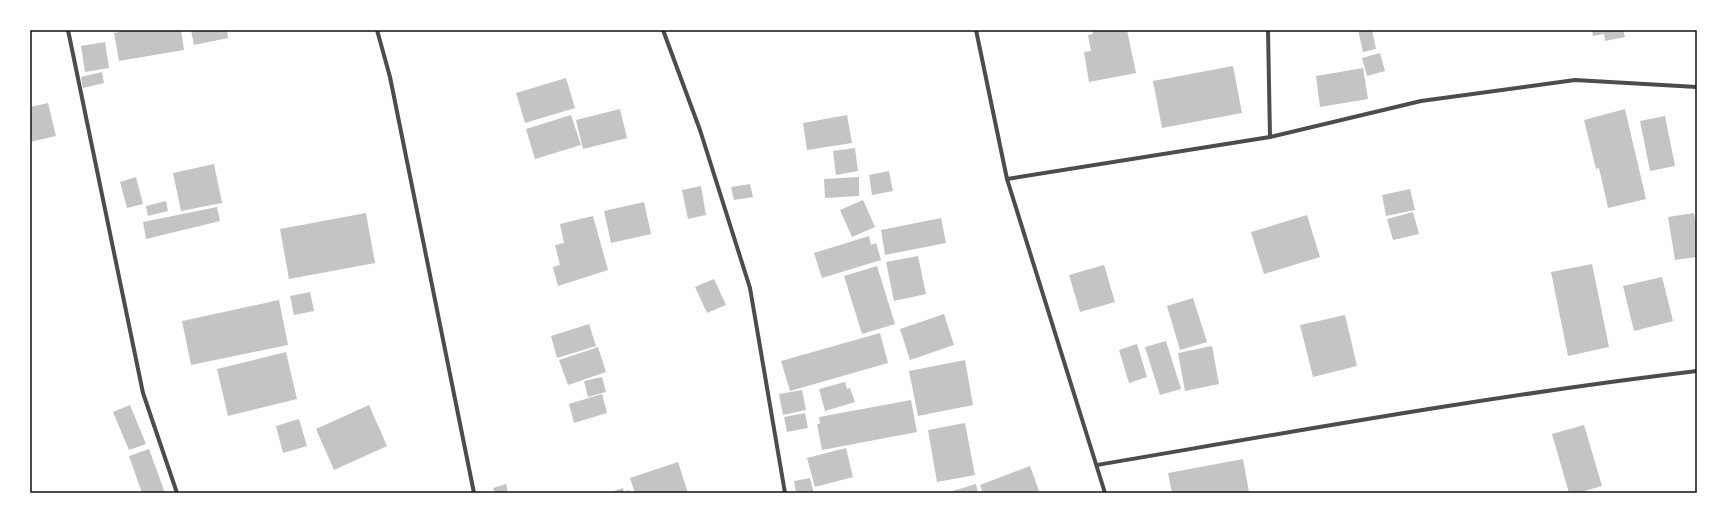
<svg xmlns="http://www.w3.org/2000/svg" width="1727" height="523" font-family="Jost,sans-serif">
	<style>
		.building { fill: #c4c4c4 }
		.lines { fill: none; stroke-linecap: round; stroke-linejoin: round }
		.minor { stroke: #4c4c4c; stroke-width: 4 }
		.neatline { fill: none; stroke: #111; stroke-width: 1.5 }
	</style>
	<rect width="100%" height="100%" fill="#fff"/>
	<g class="building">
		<path d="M 128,30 L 181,30 L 184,50 L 119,61 L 114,33 Z"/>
		<path d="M 191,30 L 227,30 L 228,38 L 194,45 Z"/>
		<path d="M 1092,30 L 1127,30 L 1136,73 L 1089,82 L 1084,52 L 1091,51 L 1088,35 L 1093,34 Z"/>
		<path d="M 1358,30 L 1372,30 L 1376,49 L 1363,52 Z"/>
		<path d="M 1592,30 L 1623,30 L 1625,37 L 1605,41 L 1604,34 L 1593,36 Z"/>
		<path d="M 105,42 L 109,68 L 85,72 L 81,46 Z"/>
		<path d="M 1380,53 L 1385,71 L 1367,76 L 1362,58 Z"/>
		<path d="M 1233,66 L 1242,113 L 1162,128 L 1153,81 Z"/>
		<path d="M 1363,68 L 1368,99 L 1320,107 L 1316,76 Z"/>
		<path d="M 102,72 L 104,83 L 83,88 L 81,77 Z"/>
		<path d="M 566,78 L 575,108 L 525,123 L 516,93 Z"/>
		<path d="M 48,103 L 56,136 L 30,142 L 30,107 Z"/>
		<path d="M 620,109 L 627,138 L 583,149 L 576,120 Z"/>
		<path d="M 1625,109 L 1646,199 L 1608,208 L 1599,168 L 1596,169 L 1584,120 Z"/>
		<path d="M 571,115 L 581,145 L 535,159 L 526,129 Z"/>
		<path d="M 847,115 L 852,143 L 807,150 L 803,123 Z"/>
		<path d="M 1665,116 L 1675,166 L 1650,171 L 1640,121 Z"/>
		<path d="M 855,148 L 858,171 L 836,175 L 833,151 Z"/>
		<path d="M 214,164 L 222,203 L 181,211 L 173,173 Z"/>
		<path d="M 889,171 L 893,191 L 872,195 L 869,175 Z"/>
		<path d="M 136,177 L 143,204 L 127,208 L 120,182 Z"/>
		<path d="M 859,177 L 859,196 L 825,198 L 824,179 Z"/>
		<path d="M 750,184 L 753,197 L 734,200 L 731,187 Z"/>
		<path d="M 701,186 L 706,215 L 688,219 L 682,190 Z"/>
		<path d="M 1410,189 L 1415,210 L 1386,216 L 1382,195 Z"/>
		<path d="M 863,200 L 875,227 L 852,237 L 840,210 Z"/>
		<path d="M 166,201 L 168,211 L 148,216 L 146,206 Z"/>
		<path d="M 644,202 L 651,234 L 611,243 L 604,211 Z"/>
		<path d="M 217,207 L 220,221 L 146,239 L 143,222 Z"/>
		<path d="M 1413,212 L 1419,234 L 1393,240 L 1387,219 Z"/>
		<path d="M 366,213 L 375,263 L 289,279 L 280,229 Z"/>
		<path d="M 1694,213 L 1697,231 L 1697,257 L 1675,260 L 1668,217 Z"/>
		<path d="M 1307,215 L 1320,257 L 1264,274 L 1251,232 Z"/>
		<path d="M 593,216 L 608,270 L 558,286 L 553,267 L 560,265 L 555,245 L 564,243 L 560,224 Z"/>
		<path d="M 941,218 L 946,243 L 885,255 L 881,230 Z"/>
		<path d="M 869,236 L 871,245 L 876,243 L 881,260 L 822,278 L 814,253 Z"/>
		<path d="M 918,256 L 926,294 L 894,301 L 886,262 Z"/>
		<path d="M 1592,264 L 1609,347 L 1568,356 L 1551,272 Z"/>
		<path d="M 1104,265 L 1115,302 L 1080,312 L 1069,275 Z"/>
		<path d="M 877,266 L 895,324 L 862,334 L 844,276 Z"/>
		<path d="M 1662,277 L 1673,321 L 1634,331 L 1623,286 Z"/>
		<path d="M 714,279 L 726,305 L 707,313 L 695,287 Z"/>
		<path d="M 310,292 L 314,311 L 294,315 L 290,296 Z"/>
		<path d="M 1193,298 L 1207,342 L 1180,350 L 1167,306 Z"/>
		<path d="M 279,300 L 288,345 L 191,365 L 182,321 Z"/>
		<path d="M 944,314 L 954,345 L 910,360 L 900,329 Z"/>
		<path d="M 1345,315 L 1357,366 L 1313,377 L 1300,325 Z"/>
		<path d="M 589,324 L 596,346 L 557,358 L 551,336 Z"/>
		<path d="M 880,333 L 888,363 L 790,391 L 781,361 Z"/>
		<path d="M 1166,341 L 1181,389 L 1160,395 L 1145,347 Z"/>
		<path d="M 1137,344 L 1147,377 L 1129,383 L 1119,350 Z"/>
		<path d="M 1212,346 L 1219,384 L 1185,391 L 1178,353 Z"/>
		<path d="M 598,347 L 606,372 L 568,385 L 559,360 Z"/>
		<path d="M 286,352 L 297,399 L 228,416 L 217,369 Z"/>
		<path d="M 965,360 L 973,405 L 918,416 L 909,371 Z"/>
		<path d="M 602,377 L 606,392 L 588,397 L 584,381 Z"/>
		<path d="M 845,382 L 847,389 L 850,388 L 855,402 L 825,411 L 819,389 Z"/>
		<path d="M 802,390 L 806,410 L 783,415 L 779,394 Z"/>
		<path d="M 602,394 L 607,413 L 574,423 L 569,404 Z"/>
		<path d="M 911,400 L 917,432 L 822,450 L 817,424 L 820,424 L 819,417 Z"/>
		<path d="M 130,405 L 146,444 L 129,450 L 113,412 Z"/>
		<path d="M 369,405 L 387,446 L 334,470 L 316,429 Z"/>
		<path d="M 805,413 L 808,428 L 787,432 L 784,417 Z"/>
		<path d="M 299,419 L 307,446 L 283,453 L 276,426 Z"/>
		<path d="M 965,423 L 975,475 L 937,482 L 928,430 Z"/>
		<path d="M 1584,425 L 1602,486 L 1578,493 L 1569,493 L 1552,434 Z"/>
		<path d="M 846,448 L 853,477 L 815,487 L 807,458 Z"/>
		<path d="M 149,449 L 165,493 L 142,493 L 129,456 Z"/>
		<path d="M 1243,459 L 1249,492 L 1172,493 L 1168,473 Z"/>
		<path d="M 678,462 L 688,493 L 635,493 L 630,478 Z"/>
		<path d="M 1030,466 L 1039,491 L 1034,493 L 983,493 L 980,485 Z"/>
		<path d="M 810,478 L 814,493 L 796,493 L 794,481 Z"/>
		<path d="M 506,484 L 508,493 L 495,493 L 493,488 Z"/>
		<path d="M 976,484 L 978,493 L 946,493 Z"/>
		<path d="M 623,488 L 624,492 L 629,490 L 630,493 L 608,493 Z"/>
	</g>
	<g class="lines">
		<g class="minor">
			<path d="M 68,30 L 143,393 L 177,493"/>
			<path d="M 377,30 L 390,77 L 474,493"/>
			<path d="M 663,30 L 700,130 L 750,288 L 785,493"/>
			<path d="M 976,30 L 1007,179"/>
			<path d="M 1268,30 L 1270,137 L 1421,101 L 1575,80 L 1697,87"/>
			<path d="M 1097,465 C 1297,431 1496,395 1697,371"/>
			<path d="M 1105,493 L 1007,179 L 1270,137"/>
		</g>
	</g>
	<rect width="1727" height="523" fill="none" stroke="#ffffff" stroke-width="62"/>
	<rect x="31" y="31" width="1665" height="461" class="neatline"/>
</svg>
